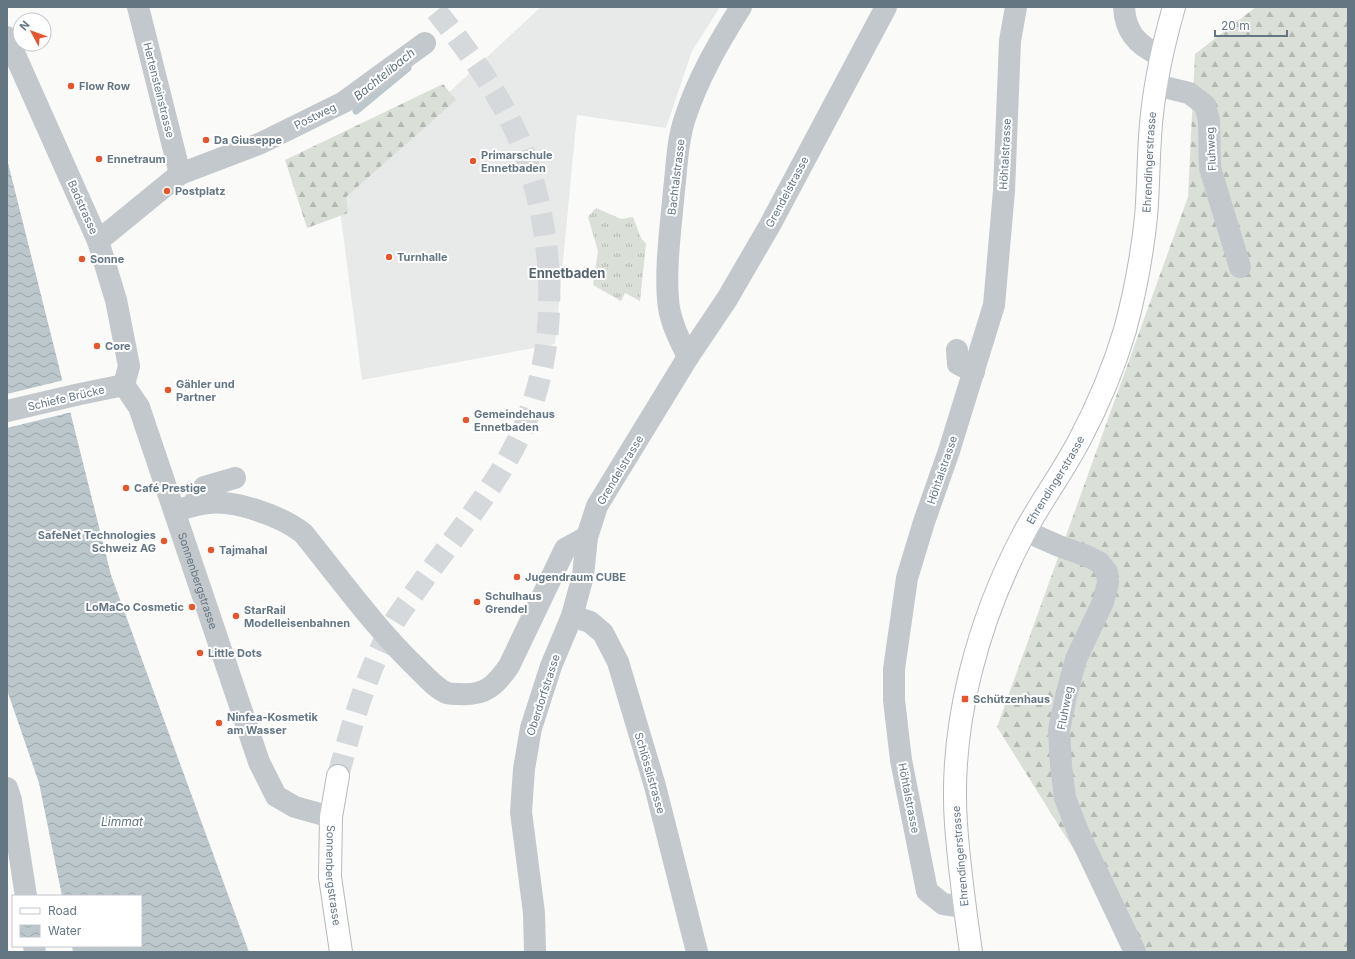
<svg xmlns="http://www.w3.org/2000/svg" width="1355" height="959" font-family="Inter,sans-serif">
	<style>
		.built { fill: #e8e9e9 }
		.grass { fill: url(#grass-tufts) }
		.forest { fill: url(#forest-firs) }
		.water { fill: url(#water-waves) }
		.pier { fill: #fafaf8 }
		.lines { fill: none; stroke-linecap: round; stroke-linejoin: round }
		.stream { stroke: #bbc7cb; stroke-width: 7 }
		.major-tunnel { stroke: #d5d9db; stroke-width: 22; stroke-dasharray: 22 11; stroke-linecap: butt }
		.major-casing { stroke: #b5babe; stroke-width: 24 }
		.minor { stroke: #c3c8cc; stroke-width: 22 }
		.major { stroke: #fff; stroke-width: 22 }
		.poi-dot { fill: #e4572e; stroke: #fff; stroke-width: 1.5 }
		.labels { text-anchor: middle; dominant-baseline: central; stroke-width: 4; stroke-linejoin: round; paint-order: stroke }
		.poi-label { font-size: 11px; font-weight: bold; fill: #657683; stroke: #fff; text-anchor: start }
		.street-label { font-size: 11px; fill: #657683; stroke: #fff }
		.water-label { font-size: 12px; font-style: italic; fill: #60757c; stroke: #fff }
		.quarter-label { font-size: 13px; font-weight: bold; fill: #57646e; stroke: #fff }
	</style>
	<defs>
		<pattern id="grass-tufts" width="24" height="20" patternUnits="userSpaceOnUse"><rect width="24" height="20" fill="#dadfd7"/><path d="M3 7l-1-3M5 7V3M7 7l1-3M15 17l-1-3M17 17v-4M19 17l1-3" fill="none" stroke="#b4b9b4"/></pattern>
		<pattern id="forest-firs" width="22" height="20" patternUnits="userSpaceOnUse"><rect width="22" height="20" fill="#dadfd7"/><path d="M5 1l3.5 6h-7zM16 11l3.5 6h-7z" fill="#b4b9b4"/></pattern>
		<pattern id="water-waves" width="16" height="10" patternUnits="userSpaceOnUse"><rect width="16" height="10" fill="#bbc7cb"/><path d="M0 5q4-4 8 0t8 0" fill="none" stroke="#9ca6aa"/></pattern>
	</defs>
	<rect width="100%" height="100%" fill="#fafaf8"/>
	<path class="built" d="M 541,7 L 720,7 L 692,51 L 666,128 L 577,115 L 555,344 L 362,380 L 338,195 Z"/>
	<path class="grass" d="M 596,208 L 621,219 L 633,217 L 641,238 L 646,244 L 640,301 L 625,293 L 621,301 L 593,285 L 598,251 L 588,217 Z"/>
	<g class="forest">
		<path d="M 1256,7 L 1348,7 L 1348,952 L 1138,952 L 997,727 L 1188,197 L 1195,54 Z"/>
		<path d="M 443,84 L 456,100 L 346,197 L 348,213 L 307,228 L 285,160 Z"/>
	</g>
	<path class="water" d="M 7,159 L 111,575 L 249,952 L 73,952 L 72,946 L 141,946 L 141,896 L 62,896 L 39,783 L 7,690 Z"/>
	<path class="pier" d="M 64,380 L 72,412 L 7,428 L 7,394 Z"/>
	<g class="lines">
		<path class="stream" d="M 356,111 L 408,68"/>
		<path class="major-tunnel" d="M 338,776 C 352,724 367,671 393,624 C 401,610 411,598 420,585 C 449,544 481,505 506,462 C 556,378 559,276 534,184 C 528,164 522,143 512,124 C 491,81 463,44 433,7"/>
		<g class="major-casing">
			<g id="major">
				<path id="s2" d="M 338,776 L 331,817 L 330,877 L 341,952"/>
				<path id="s3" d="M 971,952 C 965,910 959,867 956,824 C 949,725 978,620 1024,533 C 1041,501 1063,472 1080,439 C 1098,405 1114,367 1125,330 C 1135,293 1142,255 1146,217 C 1149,183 1148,148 1152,114 C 1156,77 1164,42 1174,7"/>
			</g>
		</g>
		<g class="minor">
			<path d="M 138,7 L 180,174"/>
			<path d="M 1124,7 C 1125,32 1138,46 1160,55"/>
			<path d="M 7,37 L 98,241 L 116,300 L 129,366 L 124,385"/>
			<path d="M 1156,85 L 1189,93 L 1205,105 L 1209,121 L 1210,168 L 1240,267"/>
			<path d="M 98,241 L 180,174 L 261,143 L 344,102 L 425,43"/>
			<path d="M 957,350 L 958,364 L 974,372"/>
			<path d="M 688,357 C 680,341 672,325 669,308 C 664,273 671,226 674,190 C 677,166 677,141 685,118 C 698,78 719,42 741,7"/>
			<path id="s1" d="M 124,385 L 139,407 L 259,762 L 276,796 L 295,807 L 331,817"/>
			<path d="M 7,411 L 80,394 L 124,385"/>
			<path d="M 192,506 L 204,487 L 235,478"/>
			<path d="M 175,511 C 185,508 197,504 208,503 C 236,500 281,516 303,533 C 341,580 376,629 419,670 C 427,678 437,689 447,693 C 451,694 456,694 460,694 C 485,696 496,685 509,666 L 565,549 L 587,537"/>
			<path d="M 1025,531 L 1059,546 L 1087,556 L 1099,562 L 1107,572 L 1108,583 L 1103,602 L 1076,659 L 1066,696 L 1059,730 L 1061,765 L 1065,798 L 1079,834 L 1135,952"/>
			<path d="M 572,616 L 590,622 L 603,633 L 618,662 L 655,786 L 697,952"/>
			<path d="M 7,788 L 11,800 L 26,896"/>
			<path d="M 964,907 L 943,904 L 927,891 L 901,760 L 894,700 L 894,669 L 907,578 L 924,522 L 949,451 L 994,305 L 1004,191 L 1010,41 L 1016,7"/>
			<path d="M 34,946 L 35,952"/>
			<path d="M 535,952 L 534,913 L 521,812 L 524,769 L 531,728 L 551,666 L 572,616 L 583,576 L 587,537 L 597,506 L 688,357 L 727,299 L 770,225 L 886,7"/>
		</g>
		<use href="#major" class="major"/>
	</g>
	<g class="poi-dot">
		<circle cx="71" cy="86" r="4"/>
		<circle cx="206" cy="140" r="4"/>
		<circle cx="99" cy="159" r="4"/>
		<circle cx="473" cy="161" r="4"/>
		<circle cx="167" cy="191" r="4"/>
		<circle cx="389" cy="257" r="4"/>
		<circle cx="82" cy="259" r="4"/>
		<circle cx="97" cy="346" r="4"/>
		<circle cx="168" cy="390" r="4"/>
		<circle cx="466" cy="420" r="4"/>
		<circle cx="126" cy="488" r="4"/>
		<circle cx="164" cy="541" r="4"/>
		<circle cx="211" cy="550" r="4"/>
		<circle cx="517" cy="577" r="4"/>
		<circle cx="477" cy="602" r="4"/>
		<circle cx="192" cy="607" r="4"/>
		<circle cx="236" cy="616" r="4"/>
		<circle cx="200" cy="653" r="4"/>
		<rect x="961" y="695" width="8" height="8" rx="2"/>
		<circle cx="219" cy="723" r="4"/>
	</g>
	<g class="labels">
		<g class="poi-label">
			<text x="79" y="86">Flow Row</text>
			<text x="214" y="140">Da Giuseppe</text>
			<text x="481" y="155">Primarschule<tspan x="481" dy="13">Ennetbaden</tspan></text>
			<text x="107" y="159">Ennetraum</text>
			<text x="175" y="191">Postplatz</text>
			<text x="397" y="257">Turnhalle</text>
			<text x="90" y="259">Sonne</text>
			<text x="105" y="346">Core</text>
			<text x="176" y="384">Gähler und<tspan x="176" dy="13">Partner</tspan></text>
			<text x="474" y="414">Gemeindehaus<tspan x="474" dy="13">Ennetbaden</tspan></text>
			<text x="134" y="488">Café Prestige</text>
			<text x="156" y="535" text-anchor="end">SafeNet Technologies<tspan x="156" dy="13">Schweiz AG</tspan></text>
			<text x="219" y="550">Tajmahal</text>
			<text x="525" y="577">Jugendraum CUBE</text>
			<text x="485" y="596">Schulhaus<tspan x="485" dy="13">Grendel</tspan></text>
			<text x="184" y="607" text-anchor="end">LoMaCo Cosmetic</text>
			<text x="244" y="610">StarRail<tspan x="244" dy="13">Modelleisenbahnen</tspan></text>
			<text x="208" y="653">Little Dots</text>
			<text x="973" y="699">Schützenhaus</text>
			<text x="227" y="717">Ninfea-Kosmetik<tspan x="227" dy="13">am Wasser</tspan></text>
		</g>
		<g class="street-label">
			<text transform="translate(159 90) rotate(76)">Hertensteinstrasse</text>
			<text transform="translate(315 116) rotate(-26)">Postweg</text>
			<text transform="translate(1211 149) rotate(-93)">Fluhweg</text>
			<text transform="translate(1005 154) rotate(-87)">Höhtalstrasse</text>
			<text stroke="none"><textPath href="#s3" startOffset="829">Ehrendingerstrasse</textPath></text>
			<text transform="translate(676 177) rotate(-83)">Bachtalstrasse</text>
			<text transform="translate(787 192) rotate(-62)">Grendelstrasse</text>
			<text transform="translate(83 207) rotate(66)">Badstrasse</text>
			<text transform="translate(66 398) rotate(-13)">Schiefe Brücke</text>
			<text transform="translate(620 470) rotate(-59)">Grendelstrasse</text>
			<text transform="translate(942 470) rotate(-71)">Höhtalstrasse</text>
			<text stroke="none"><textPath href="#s3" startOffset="493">Ehrendingerstrasse</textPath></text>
			<text stroke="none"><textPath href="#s1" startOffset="210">Sonnenbergstrasse</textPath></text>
			<text transform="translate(543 695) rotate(-72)">Oberdorfstrasse</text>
			<text transform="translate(1065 708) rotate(-79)">Fluhweg</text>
			<text transform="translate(650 773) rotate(74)">Schlösslistrasse</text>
			<text transform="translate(909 798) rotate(79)">Höhtalstrasse</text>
			<text transform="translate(960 856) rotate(-95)">Ehrendingerstrasse</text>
			<text stroke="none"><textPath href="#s2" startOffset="100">Sonnenbergstrasse</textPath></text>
		</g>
		<g class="water-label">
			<text transform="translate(384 74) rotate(-39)">Bachtelibach</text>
			<text x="122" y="821">Limmat</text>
		</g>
		<g class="quarter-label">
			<text x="567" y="273">Ennetbaden</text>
		</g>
	</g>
	<rect width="1355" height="959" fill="none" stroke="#657683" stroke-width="16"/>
	<rect x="12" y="895" width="130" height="52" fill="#ffffff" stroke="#c1c8cd"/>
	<rect x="20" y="908" width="20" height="6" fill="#ffffff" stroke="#c1c8cd"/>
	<text x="48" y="915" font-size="12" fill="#657683">Road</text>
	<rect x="20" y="925" width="20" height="12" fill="url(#water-waves)" stroke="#c1c8cd"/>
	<text x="48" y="935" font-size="12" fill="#657683">Water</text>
	<g transform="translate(32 32) rotate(311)"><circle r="19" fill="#ffffff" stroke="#c1c8cd"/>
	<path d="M0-3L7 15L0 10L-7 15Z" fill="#e4572e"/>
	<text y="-6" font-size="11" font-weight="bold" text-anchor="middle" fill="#657683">N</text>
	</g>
	<path d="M1215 30v6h72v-6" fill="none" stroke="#657683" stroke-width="2"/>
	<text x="1221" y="30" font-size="12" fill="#657683" stroke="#ffffff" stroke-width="3" paint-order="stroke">20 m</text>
</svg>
